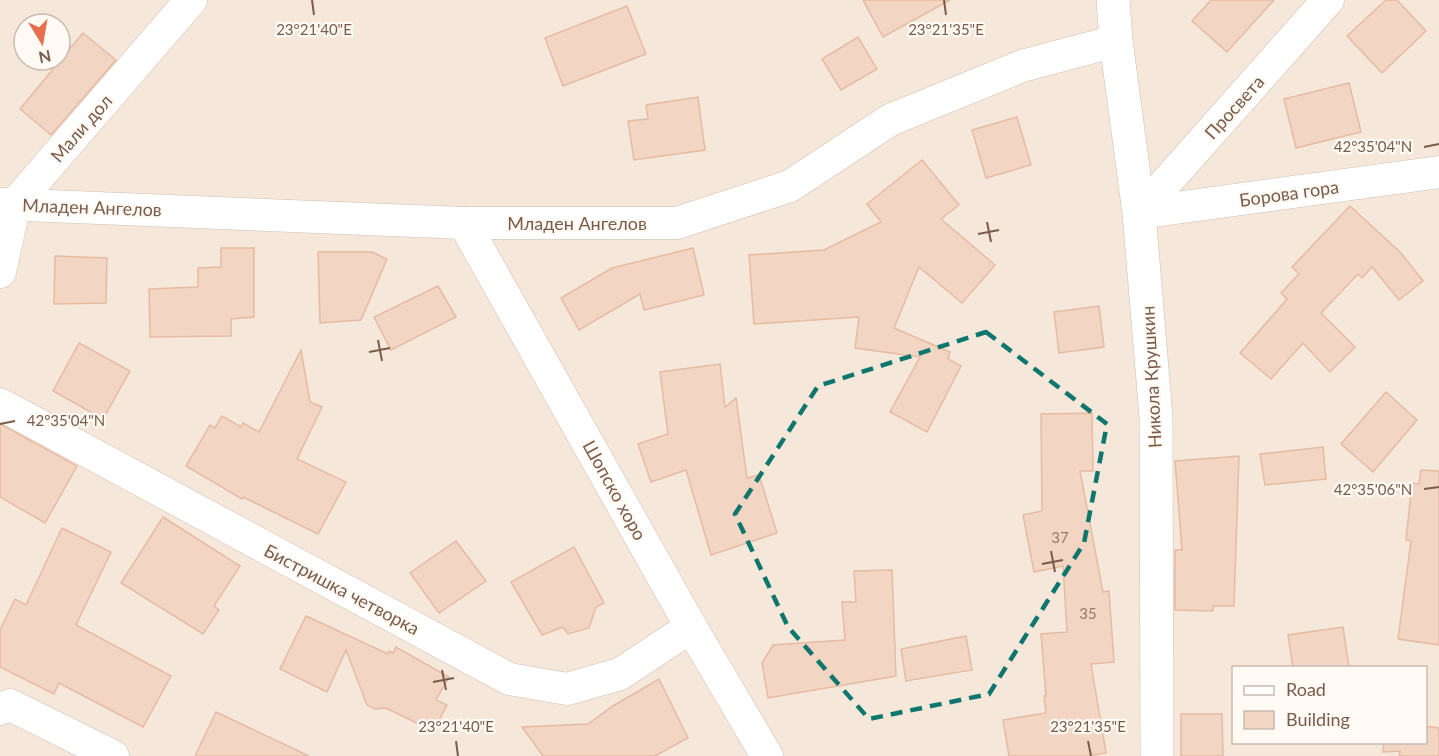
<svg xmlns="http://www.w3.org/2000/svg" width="1439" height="756" font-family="Lato,sans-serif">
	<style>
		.residential { fill: #f5e8da; fill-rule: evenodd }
		.building { fill: #f3d5c3; stroke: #e6bba3; stroke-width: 1.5 }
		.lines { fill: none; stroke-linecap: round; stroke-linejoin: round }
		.minor-casing { stroke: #d1beb0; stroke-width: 33 }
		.tertiary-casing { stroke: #d1beb0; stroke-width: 34 }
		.minor { stroke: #fff; stroke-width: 32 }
		.tertiary { stroke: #fff; stroke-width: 33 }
		.marked { fill: none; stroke: #0f766e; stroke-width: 4.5; stroke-dasharray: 12 8; stroke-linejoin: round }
		.ticks { fill: none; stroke: #7a5c4d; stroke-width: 2 }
		.labels { text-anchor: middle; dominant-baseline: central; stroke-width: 4.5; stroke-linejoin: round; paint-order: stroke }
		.number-label { font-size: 15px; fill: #987a6a }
		.street-label { font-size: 18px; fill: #7a5c4d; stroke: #fffaf3 }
		.ticks-label { font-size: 15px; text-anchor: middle; fill: #7a5c4d; stroke: #fffaf3; stroke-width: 4.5; stroke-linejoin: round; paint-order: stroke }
	</style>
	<rect width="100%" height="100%" fill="#fdf6ec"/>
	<path class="residential" d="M 0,0 L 1439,0 L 1439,756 L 0,756 ZM 24,24 L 60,24 L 60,60 L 24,60 ZM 1234,668 L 1426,668 L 1426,742 L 1234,742 Z"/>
	<g class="building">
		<path d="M 863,0 L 950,0 L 883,37 Z"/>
		<path d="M 1211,0 L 1274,0 L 1227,52 L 1192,21 Z"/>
		<path d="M 1386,0 L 1397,0 L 1426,31 L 1382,73 L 1347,36 Z"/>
		<path d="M 627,6 L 646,54 L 563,86 L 545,38 Z"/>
		<path d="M 83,33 L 116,60 L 51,135 L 20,109 Z"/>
		<path d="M 858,37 L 877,69 L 841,90 L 822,59 Z"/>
		<path d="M 1349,83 L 1361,132 L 1296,148 L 1284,99 Z"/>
		<path d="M 698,97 L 705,150 L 634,160 L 628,121 L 648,119 L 646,105 Z"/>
		<path d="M 1017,117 L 1031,165 L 986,178 L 972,130 Z"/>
		<path d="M 922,160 L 959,205 L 941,219 L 995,265 L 962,303 L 919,267 L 894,328 L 950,352 L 948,359 L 961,366 L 927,432 L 890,412 L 920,357 L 855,348 L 859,317 L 754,324 L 749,255 L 824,250 L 881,222 L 867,204 Z"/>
		<path d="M 1350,206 L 1401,253 L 1423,281 L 1399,300 L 1372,267 L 1362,278 L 1358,274 L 1321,313 L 1355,347 L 1330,372 L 1303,343 L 1271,379 L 1240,353 L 1287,299 L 1281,293 L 1299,274 L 1292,267 Z"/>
		<path d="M 221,248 L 254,248 L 254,317 L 231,319 L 231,336 L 150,337 L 149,289 L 198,287 L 198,268 L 221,267 Z"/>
		<path d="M 693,248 L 704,295 L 644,310 L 640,294 L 579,330 L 561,298 L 612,268 Z"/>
		<path d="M 318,252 L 372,252 L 387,259 L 361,320 L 320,323 Z"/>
		<path d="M 55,256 L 107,258 L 106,303 L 54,304 Z"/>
		<path d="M 438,286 L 456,317 L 391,350 L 374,317 Z"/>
		<path d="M 1099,306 L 1104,347 L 1059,353 L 1054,312 Z"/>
		<path d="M 79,343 L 130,371 L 103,419 L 53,391 Z"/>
		<path d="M 301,350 L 310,402 L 322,407 L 297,459 L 346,482 L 318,534 L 243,497 L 242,499 L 186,466 L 210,425 L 215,428 L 222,416 L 241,427 L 243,423 L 259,432 Z"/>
		<path d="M 720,364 L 725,407 L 736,398 L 747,478 L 759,475 L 777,533 L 711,555 L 686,470 L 651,482 L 638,444 L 668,434 L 660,372 Z"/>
		<path d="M 1386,392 L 1417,420 L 1373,472 L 1341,444 Z"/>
		<path d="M 1092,413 L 1093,471 L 1080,471 L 1103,592 L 1109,591 L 1114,662 L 1091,664 L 1106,753 L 1087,756 L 1009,756 L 1003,720 L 1046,713 L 1044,696 L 1046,696 L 1041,634 L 1067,632 L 1063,566 L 1034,572 L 1023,515 L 1042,511 L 1041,414 Z"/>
		<path d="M 0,424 L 77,466 L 45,523 L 0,497 Z"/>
		<path d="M 1323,447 L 1326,479 L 1265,485 L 1260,454 Z"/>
		<path d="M 1239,456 L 1234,606 L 1213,606 L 1213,611 L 1175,610 L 1175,550 L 1182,550 L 1175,461 Z"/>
		<path d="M 1421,470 L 1439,471 L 1439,645 L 1398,639 L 1411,541 L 1406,540 L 1412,483 L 1419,484 Z"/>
		<path d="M 163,517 L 240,566 L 214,606 L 219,610 L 203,634 L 121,583 Z"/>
		<path d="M 62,528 L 111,552 L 76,625 L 171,676 L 143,727 L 59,683 L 54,694 L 0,667 L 0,630 L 15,599 L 26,605 Z"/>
		<path d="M 456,541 L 486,581 L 439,613 L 410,573 Z"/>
		<path d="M 574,547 L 604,603 L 596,607 L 589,628 L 568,634 L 563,627 L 542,635 L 511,582 Z"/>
		<path d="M 892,570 L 896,676 L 768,698 L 762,663 L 773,645 L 845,640 L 842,602 L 856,602 L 854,571 Z"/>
		<path d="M 306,616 L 388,654 L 389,651 L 393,653 L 396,647 L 449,677 L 436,700 L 447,705 L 433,731 L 386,708 L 375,709 L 367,705 L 346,650 L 327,692 L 280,669 Z"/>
		<path d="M 1343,627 L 1349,668 L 1293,668 L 1288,635 Z"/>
		<path d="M 966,636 L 972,670 L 906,681 L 901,649 Z"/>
		<path d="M 659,679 L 688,738 L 655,756 L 543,756 L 522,727 L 588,724 L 613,706 Z"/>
		<path d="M 216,712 L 309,756 L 195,756 Z"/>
		<path d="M 1181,714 L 1222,714 L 1223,756 L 1181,756 Z"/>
		<path d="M 1425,726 L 1439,728 L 1439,756 L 1399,756 L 1400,751 L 1383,752 L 1384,742 L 1425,742 Z"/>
	</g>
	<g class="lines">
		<g class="minor-casing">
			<g id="minor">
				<path d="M 0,204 L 464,223 L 677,223 L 790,186 L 890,120 L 1022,66 L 1116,41"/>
				<path d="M 1139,213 L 1439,172"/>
				<path d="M 1139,213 L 1328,0"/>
				<path d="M 464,223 L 691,627 L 767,756"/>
				<path d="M 0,272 L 15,204 L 191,0"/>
				<path d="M 0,404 L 509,679 L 567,689 L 620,674 L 691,627"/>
				<path d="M 0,709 L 10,705 L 113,756"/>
			</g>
		</g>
		<g class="tertiary-casing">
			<path id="tertiary" d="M 1113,0 L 1116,41 L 1139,213 L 1156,417 L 1157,756"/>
		</g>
		<use href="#minor" class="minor"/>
		<use href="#tertiary" class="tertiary"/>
	</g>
	<path class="marked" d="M 986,332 L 1107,424 L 1084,543 L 989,694 L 869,719 L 788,627 L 735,514 L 818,386 Z"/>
	<path class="ticks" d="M 312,0 L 314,15M 944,0 L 946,15M 1424,147 L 1439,144M 987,222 L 991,242M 978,234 L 999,230M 378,340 L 382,361M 369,352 L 390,348M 0,424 L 15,421M 1424,489 L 1439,487M 1051,551 L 1055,572M 1042,564 L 1063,560M 442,670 L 446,690M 433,682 L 454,678M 456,741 L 458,756M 1088,741 L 1091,756"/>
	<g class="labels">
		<g class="number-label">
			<text x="1060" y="537">37</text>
			<text x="1088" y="613">35</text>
		</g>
		<g class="street-label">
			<text transform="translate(1234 107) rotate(-48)">Просвета</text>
			<text transform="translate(81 128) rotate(-49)">Мали дол</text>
			<text transform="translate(1289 193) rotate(-8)">Борова гора</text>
			<text transform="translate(92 207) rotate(2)">Младен Ангелов</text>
			<text x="577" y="223">Младен Ангелов</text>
			<text transform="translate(1151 377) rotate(-93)">Никола Крушкин</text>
			<text transform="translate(615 490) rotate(61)">Шопско хоро</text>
			<text transform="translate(342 589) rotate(28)">Бистришка четворка</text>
		</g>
	</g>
	<g class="ticks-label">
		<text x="314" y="35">23°21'40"E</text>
		<text x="946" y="35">23°21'35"E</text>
		<text x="1373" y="152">42°35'04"N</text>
		<text x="66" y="426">42°35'04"N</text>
		<text x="1373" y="495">42°35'06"N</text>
		<text x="456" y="732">23°21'40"E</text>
		<text x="1088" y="732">23°21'35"E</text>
	</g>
	<rect x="1232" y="666" width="195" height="78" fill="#fffaf3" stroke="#cabbb1" stroke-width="1.5"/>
	<rect x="1244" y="686" width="30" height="9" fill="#ffffff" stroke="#cabbb1" stroke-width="1.5"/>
	<text x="1286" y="696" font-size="18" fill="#7a5c4d">Road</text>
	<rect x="1244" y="711" width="30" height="18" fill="#f3d5c3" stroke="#cabbb1" stroke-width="1.5"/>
	<text x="1286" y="726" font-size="18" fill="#7a5c4d">Building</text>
	<g transform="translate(42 42) rotate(169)"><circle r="28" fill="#fffaf3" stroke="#cabbb1" stroke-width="1.5"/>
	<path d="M0-4.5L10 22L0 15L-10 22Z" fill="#e76f51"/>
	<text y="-9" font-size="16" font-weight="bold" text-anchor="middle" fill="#7a5c4d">N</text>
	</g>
</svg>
